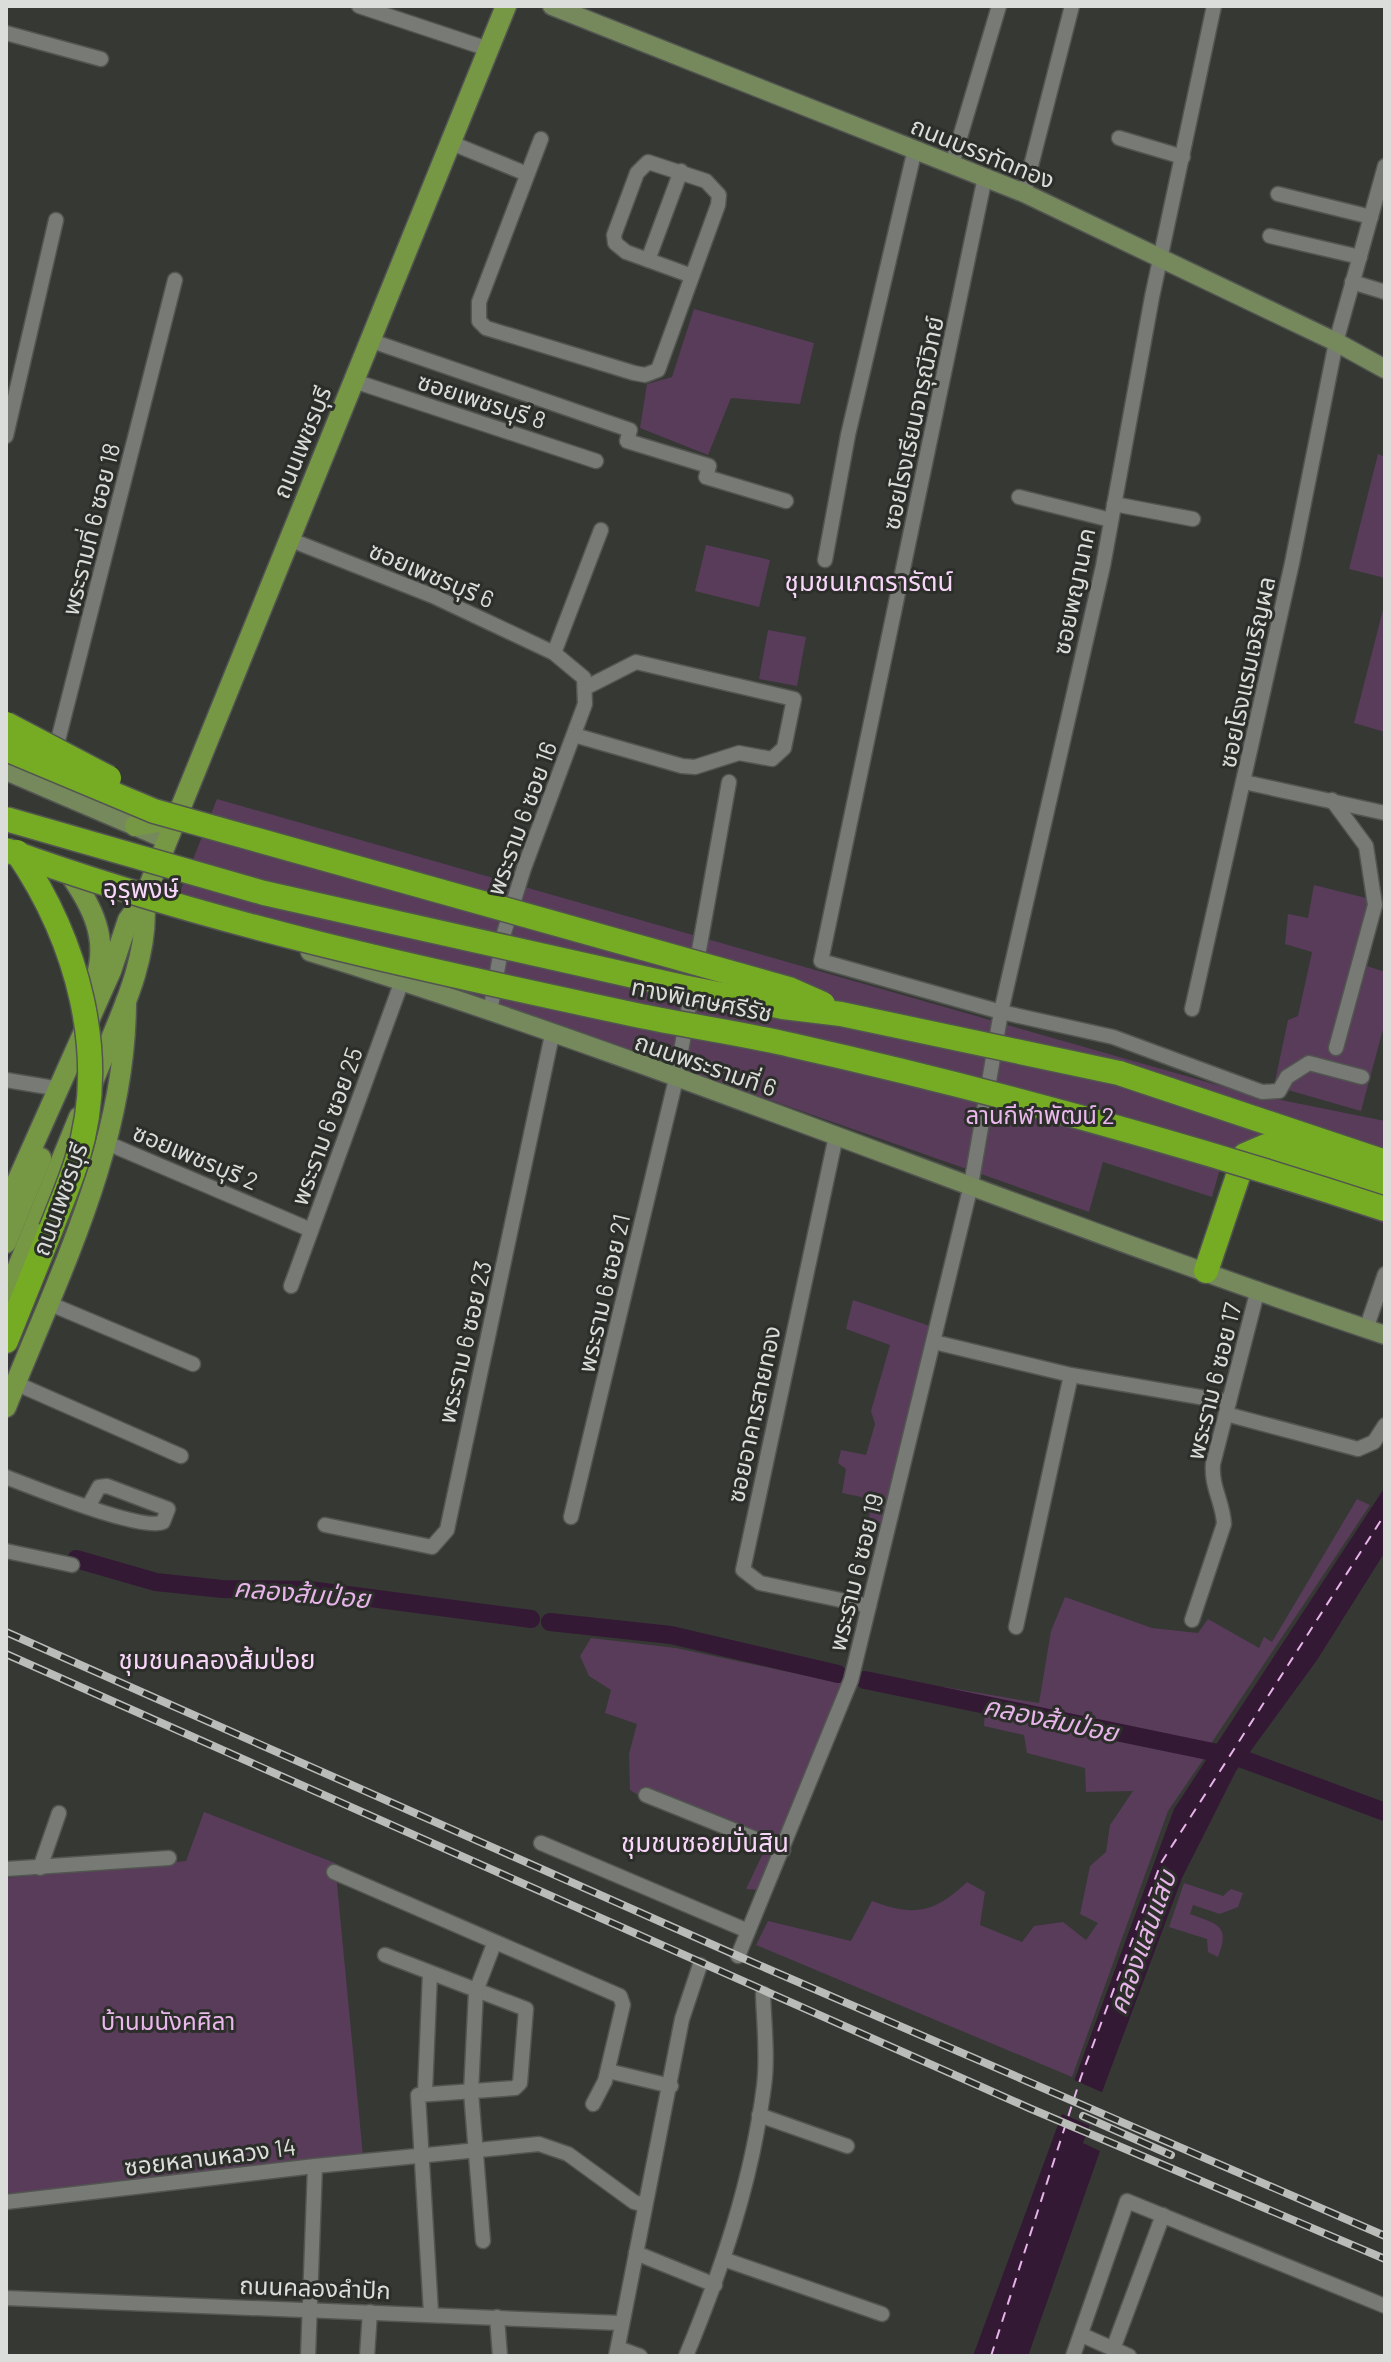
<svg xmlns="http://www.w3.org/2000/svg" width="1391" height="2362" font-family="Barlow,'Noto Sans Thai',sans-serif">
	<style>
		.green { fill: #583c5a }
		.water { fill: #341935 }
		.pier { fill: #363834 }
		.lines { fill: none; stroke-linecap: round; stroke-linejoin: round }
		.canal { stroke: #341935; stroke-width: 18 }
		.ferry { stroke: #e7b4e9; stroke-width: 2; stroke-dasharray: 10 8; stroke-linecap: butt }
		.street-casing { stroke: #525550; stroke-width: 17 }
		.secondary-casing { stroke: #525550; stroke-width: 21 }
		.primary-casing { stroke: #525550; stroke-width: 23 }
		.highway-casing { stroke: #525550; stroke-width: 27 }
		.street { stroke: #777a75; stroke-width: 14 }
		.secondary { stroke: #76895c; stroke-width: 18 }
		.primary { stroke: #769844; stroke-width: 20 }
		.highway { stroke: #75ac23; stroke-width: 24 }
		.rail-casing { stroke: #babcb9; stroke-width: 8 }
		.rail { stroke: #2c2e2a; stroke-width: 5; stroke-dasharray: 15; stroke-linecap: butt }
		.highway-bridge-casing { stroke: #525550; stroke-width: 27; stroke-linecap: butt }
		.highway-bridge { stroke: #75ac23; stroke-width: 24 }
		.labels { text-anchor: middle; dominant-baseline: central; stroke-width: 6; stroke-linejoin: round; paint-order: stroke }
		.street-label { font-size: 24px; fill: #dbddda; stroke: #2c2e2a }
		.park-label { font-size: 24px; fill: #ebb8ee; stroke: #2c2e2a }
		.neighbourhood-label { font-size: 26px; fill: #f8d6fa; stroke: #2c2e2a }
		.water-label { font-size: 26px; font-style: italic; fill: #e7b4e9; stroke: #2c2e2a }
	</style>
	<rect width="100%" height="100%" fill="#363834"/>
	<g class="green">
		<path d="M 694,309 L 814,343 L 800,404 L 731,398 L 708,455 L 640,428 L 647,384 L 672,377 Z"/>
		<path d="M 1378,454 L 1385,457 L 1385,578 L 1349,569 Z"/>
		<path d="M 706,545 L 770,560 L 759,607 L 695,591 Z"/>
		<path d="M 1385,602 L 1385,732 L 1354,723 Z"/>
		<path d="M 768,630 L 806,637 L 797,686 L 759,679 Z"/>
		<path d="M 217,799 L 1242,1092 L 1385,1121 L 1385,1224 L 1221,1165 L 1212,1197 L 1103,1162 L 1089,1212 L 496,1004 L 178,897 Z"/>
		<path d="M 1314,885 L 1366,898 L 1368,913 L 1330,1052 L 1341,1054 L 1367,966 L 1385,972 L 1385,1022 L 1361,1111 L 1274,1086 L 1288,1020 L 1298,1016 L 1312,952 L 1285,944 L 1288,914 L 1308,918 Z"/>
		<path d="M 853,1300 L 933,1327 L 885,1524 L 869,1520 L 871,1499 L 842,1493 L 846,1469 L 838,1463 L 841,1450 L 866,1455 L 875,1424 L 871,1411 L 890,1345 L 846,1329 Z"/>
		<path d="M 1357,1499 L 1370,1505 L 1206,1751 L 942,1694 L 944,1687 L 1039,1703 L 1051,1631 L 1065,1597 L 1152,1628 L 1198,1633 L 1208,1619 L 1259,1648 L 1264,1637 L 1272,1642 Z"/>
		<path d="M 591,1638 L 676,1648 L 845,1684 L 761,1890 L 746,1889 L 767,1845 L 656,1807 L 630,1790 L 629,1754 L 637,1724 L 605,1713 L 611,1690 L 589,1676 L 580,1656 Z"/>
		<path d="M 985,1711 L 1205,1757 L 1168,1811 L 1072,2077 L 756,1945 L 768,1921 L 851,1941 L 872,1901 C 913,1917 935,1913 967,1882 L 985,1892 L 980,1925 L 1022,1942 L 1034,1926 L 1063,1922 L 1086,1940 L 1098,1923 L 1080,1914 L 1090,1866 L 1106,1852 L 1110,1825 L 1133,1791 L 1086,1792 L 1085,1768 L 1027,1753 L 1024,1735 L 984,1726 Z"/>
		<path d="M 204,1812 L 335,1863 L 363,2156 L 6,2195 L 6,1878 L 186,1861 Z"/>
		<path d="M 1184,1883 L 1223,1896 L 1231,1889 L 1243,1893 L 1238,1907 L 1220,1914 L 1193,1905 L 1190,1914 C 1217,1924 1231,1925 1218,1957 L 1208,1952 L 1207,1939 L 1169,1927 Z"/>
	</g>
	<path class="water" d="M 1385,1487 L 1385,1552 L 1317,1660 L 1236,1771 L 1182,1878 L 1083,2143 L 1100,2151 L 1028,2356 L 973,2356 L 1174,1809 Z"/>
	<path class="pier" d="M 1072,2079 L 1106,2094 L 1093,2127 L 1060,2113 Z"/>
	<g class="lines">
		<g class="canal">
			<path d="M 76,1559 L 156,1582 L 222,1589 L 309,1590 L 531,1619"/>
			<path d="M 550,1622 L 671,1635 L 838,1674"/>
			<path d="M 865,1680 L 1237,1757 L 1385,1812"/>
		</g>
		<path class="ferry" d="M 991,2356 L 1081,2077 L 1161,1863 L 1385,1514"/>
		<g class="street-casing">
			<g id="street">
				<path d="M 359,6 L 488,49"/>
				<path d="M 6,33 L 101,59"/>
				<path d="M 1119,138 L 1183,157"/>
				<path d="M 541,139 L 479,302 L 479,321 L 486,328 L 634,373 L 645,375 L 658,370 L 718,205 L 719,195 L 706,181 L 648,162 L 637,173 L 614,235 L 615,243 L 626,252 L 692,276"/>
				<path d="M 449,142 L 527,174"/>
				<path d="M 952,164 L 999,6"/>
				<path d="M 985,177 L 821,961 L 1001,1012 L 1113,1037 L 1262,1092 L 1279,1091 L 1287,1077 L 1309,1063 L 1362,1077"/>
				<path d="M 1024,193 L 1072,6"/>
				<path d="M 1278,194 L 1371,217"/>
				<path d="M 1270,236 L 1360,257"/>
				<path d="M 648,260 L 681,171"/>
				<path d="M 1352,282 L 1385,292"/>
				<path d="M 369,340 L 630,430 L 627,441 L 709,466 L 706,477 L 786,501"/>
				<path d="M 354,381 L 596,461"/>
				<path d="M 6,436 L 56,220"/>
				<path d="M 1019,497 L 1111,520"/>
				<path d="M 1114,504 L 1193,519"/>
				<path d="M 291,540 L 433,596 L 554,653 L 584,678 L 585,704 L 524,868 L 504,933 L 490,1012"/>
				<path d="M 825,560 L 848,435 L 915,149"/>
				<path d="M 554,653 L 601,530"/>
				<path d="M 574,735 L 682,766 L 695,767 L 739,753 L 772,759 L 784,748 L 794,699 L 636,662 L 587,687"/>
				<path d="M 54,756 L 175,280"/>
				<path d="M 1244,782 L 1385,813"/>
				<path d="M 1332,800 L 1366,846 L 1375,905 L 1336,1048"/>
				<path d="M 1192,1009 L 1292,563 L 1336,342 L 1385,166"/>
				<path d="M 6,1080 L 54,1088"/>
				<path d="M 836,1136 L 743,1570 L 760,1583 L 869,1606"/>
				<path d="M 107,1143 L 311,1230"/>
				<path d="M 291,1286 L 402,981"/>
				<path d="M 48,1303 L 193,1364"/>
				<path d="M 1366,1329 L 1385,1274"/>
				<path d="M 934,1342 L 1071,1375 L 1229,1402"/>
				<path d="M 15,1383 L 181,1456"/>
				<path d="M 1226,1414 L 1358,1449 L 1374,1442 L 1385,1425"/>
				<path d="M 6,1477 C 32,1487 143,1532 163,1522 L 168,1509 L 107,1486 L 99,1487 L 88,1507"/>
				<path d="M 571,1517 L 676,1079 L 729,782"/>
				<path d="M 325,1525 L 432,1547 L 447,1530 L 552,1035"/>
				<path d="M 6,1551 L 72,1565"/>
				<path d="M 1192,1620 L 1224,1524 C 1223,1502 1211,1487 1213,1464 L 1258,1289"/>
				<path d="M 1016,1627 L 1071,1375"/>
				<path d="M 646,1795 L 783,1850"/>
				<path d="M 541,1843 L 748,1931"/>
				<path d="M 40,1868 L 59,1813"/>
				<path d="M 6,1869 L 169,1858"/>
				<path d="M 334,1872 L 620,1996 L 623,2005 L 605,2081 L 593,2104"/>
				<path d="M 385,1955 L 526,2009 L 520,2083 L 515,2088 L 418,2095 L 431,2313"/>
				<path d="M 738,1956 L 851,1680 L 971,1185 L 1001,1012 L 1103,566 L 1152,297 L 1214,6"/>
				<path d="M 608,2071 L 671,2086"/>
				<path d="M 425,2092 L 430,1973"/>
				<path d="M 759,2115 L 847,2146"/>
				<path d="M 6,2202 L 315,2166 L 539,2144 L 568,2154 L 634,2202 L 645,2205"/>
				<path d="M 483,2241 L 471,2092 L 476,1991 L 494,1944"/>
				<path d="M 636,2253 L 715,2285"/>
				<path d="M 726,2260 L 882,2314"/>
				<path d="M 6,2298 L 621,2323"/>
				<path d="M 497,2317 L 500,2356"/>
				<path d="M 1082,2335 L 1129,2356"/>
				<path d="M 618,2348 L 640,2356"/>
				<path d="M 1113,2349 L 1163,2215"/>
				<path d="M 308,2356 L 315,2166"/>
				<path d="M 367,2356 L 370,2312"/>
				<path d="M 616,2356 L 682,2019 L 700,1965"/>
				<path d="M 686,2356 C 722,2269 752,2181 764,2086 C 768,2057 764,2024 763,1994"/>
				<path d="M 1073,2356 L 1127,2201 L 1385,2306"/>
			</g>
		</g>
		<g class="secondary-casing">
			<g id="secondary">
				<path d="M 552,6 L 1024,193 L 1336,342 L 1385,369"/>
				<path d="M 6,771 L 167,840"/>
				<path d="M 310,952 C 673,1065 1025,1214 1385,1335"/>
			</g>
		</g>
		<g class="primary-casing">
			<g id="primary">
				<path d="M 135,826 L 176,819"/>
				<path d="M 73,879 C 96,913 109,944 94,984"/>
				<path d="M 92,1084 C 115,1026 151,961 144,898"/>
				<path d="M 6,1206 L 111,971 L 128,920 L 144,898 L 506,6"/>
				<path d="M 6,1243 L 41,1158"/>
				<path d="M 6,1296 L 79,1117"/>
				<path d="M 6,1407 C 58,1276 126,1145 126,1001"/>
			</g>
		</g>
		<g class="highway-casing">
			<g id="highway">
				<path d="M 1119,1073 L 1385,1162"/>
				<path d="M 1206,1271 L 1245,1155 L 1266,1146 L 1385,1186"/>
				<path d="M 6,1341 L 51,1229"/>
			</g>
		</g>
		<use href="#street" class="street"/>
		<use href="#secondary" class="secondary"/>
		<use href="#primary" class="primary"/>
		<use href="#highway" class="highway"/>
		<g class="rail-casing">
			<g id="rail">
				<path d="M 6,1632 L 738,1956 L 1385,2236"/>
				<path d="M 6,1654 L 1029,2108 L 1385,2259"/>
				<path d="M 1083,2116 L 1171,2155"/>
			</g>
		</g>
		<use href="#rail" class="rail"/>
		<g class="highway-bridge-casing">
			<g id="highway-bridge">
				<path d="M 6,724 L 109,778"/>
				<path d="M 6,749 L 154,811 L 789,989 L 823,1004"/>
				<path d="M 6,819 L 264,893 L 683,987 L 783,1007 L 841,1014 L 1119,1073"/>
				<path d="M 6,850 C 210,924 425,970 636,1015 C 688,1026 740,1033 791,1045 C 992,1090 1189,1145 1385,1209"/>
				<path d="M 17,852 C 77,940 110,1055 77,1160 C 70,1183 60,1206 51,1229"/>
			</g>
		</g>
		<use href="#highway-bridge" class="highway-bridge"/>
	</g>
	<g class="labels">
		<g class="street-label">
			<text transform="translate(983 152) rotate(22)">ถนนบรรทัดทอง</text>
			<text transform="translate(482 400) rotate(18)">ซอยเพชรบุรี 8</text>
			<text transform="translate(912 423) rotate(-78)">ซอยโรงเรียนจารุณีวิทย์</text>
			<text transform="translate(301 442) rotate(-68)">ถนนเพชรบุรี</text>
			<text transform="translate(90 529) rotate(-76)">พระรามที่ 6 ซอย 18</text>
			<text transform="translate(432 574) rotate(23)">ซอยเพชรบุรี 6</text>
			<text transform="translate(1073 591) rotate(-78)">ซอยพญานาค</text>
			<text transform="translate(1246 672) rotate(-78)">ซอยโรงแรมเจริญผล</text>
			<text transform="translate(521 818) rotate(-70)">พระราม 6 ซอย 16</text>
			<text transform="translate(702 999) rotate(11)">ทางพิเศษศรีรัช</text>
			<text transform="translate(706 1064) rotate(19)">ถนนพระรามที่ 6</text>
			<text transform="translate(326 1126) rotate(-70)">พระราม 6 ซอย 25</text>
			<text transform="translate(196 1156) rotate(23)">ซอยเพชรบุรี 2</text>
			<text transform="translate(59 1199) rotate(-70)">ถนนเพชรบุรี</text>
			<text transform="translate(603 1293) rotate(-77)">พระราม 6 ซอย 21</text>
			<text transform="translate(464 1342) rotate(-77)">พระราม 6 ซอย 23</text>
			<text transform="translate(1213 1381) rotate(-76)">พระราม 6 ซอย 17</text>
			<text transform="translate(753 1414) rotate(-78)">ซอยอาคารสายทอง</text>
			<text transform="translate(855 1572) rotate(-76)">พระราม 6 ซอย 19</text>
			<text transform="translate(210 2156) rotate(-7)">ซอยหลานหลวง 14</text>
			<text transform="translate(315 2287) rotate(2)">ถนนคลองลำปัก</text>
		</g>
		<g class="park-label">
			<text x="1040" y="1114">ลานกีฬาพัฒน์ 2</text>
			<text x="168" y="2020">บ้านมนังคศิลา</text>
		</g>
		<g class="neighbourhood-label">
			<text x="869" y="580">ชุมชนเภตรารัตน์</text>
			<text x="141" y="887">อุรุพงษ์</text>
			<text x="217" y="1658">ชุมชนคลองส้มป่อย</text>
			<text x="705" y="1841">ชุมชนซอยมั่นสิน</text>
		</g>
		<g class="water-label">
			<text transform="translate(302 1592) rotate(5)">คลองส้มป่อย</text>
			<text transform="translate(1051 1718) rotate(12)">คลองส้มป่อย</text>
			<text transform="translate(1141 1942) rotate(-70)">คลองแสนแสบ</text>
		</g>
	</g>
	<rect width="1391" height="2362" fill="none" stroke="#dbddda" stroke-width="16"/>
</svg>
